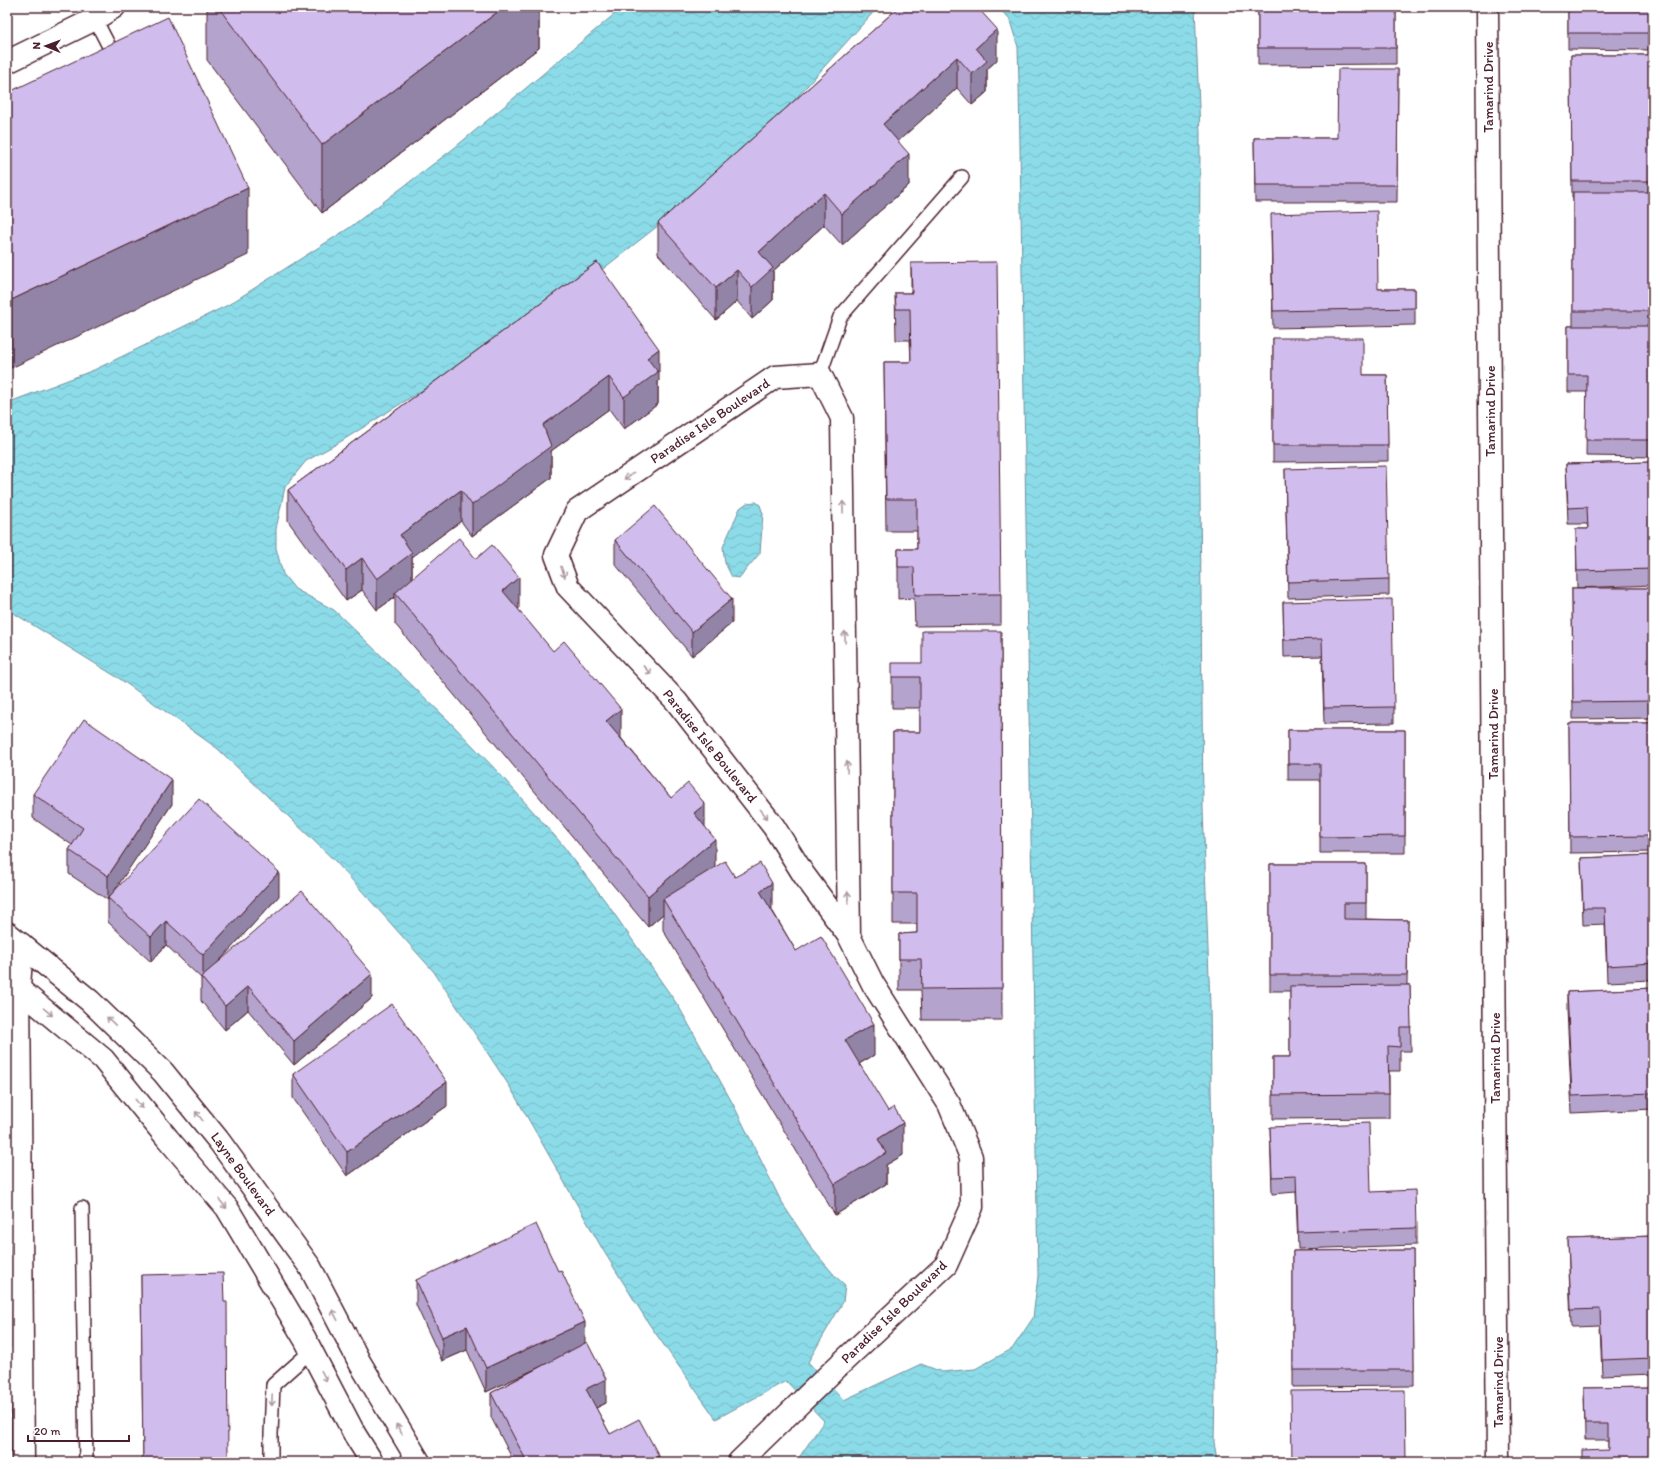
<svg xmlns="http://www.w3.org/2000/svg" width="1660" height="1469" font-family="Itim,sans-serif">
	<style>
		.water { fill: url(#water-waves); stroke: #71909c }
		.lines { fill: none; stroke-linecap: round; stroke-linejoin: round }
		.lane-casing { stroke: #4a1f2b; stroke-width: 16 }
		.street-casing { stroke: #4a1f2b; stroke-width: 25 }
		.lane { stroke: #fff; stroke-width: 13 }
		.street { stroke: #fff; stroke-width: 22 }
		.wall { fill: #b4a3cc; stroke: #4a1f2b }
		.shaded-wall { fill: #9284a6; stroke: #4a1f2b }
		.building { fill: #d1bded; stroke: #4a1f2b }
		.oneway { stroke: #ae9aa0 }
		.labels { text-anchor: middle; dominant-baseline: central; stroke-width: 4; stroke-linejoin: round; paint-order: stroke }
		.street-label { font-size: 14px; fill: #4a1f2b; stroke: #fff }
	</style>
	<defs>
		<pattern id="water-waves" width="16" height="10" patternUnits="userSpaceOnUse"><rect width="16" height="10" fill="#8bdbe8"/><path d="M0 5q4-4 8 0t8 0" fill="none" stroke="#79bcc7"/></pattern>
	</defs>
	<rect width="100%" height="100%" fill="#fff"/>
	<filter id="ink" filterUnits="userSpaceOnUse"><feTurbulence type="fractalNoise" baseFrequency=".025" numOctaves="2"/><feDisplacementMap in="SourceGraphic" scale="8" xChannelSelector="R" yChannelSelector="G"/><feConvolveMatrix kernelMatrix="1 2 1 2 8 2 1 2 1" color-interpolation-filters="sRGB"/></filter>
	<g filter="url(#ink)">
		<g class="water">
			<path d="M 623,7 L 878,7 L 781,115 L 682,207 L 599,272 L 424,389 L 340,442 L 306,461 L 285,487 L 276,529 L 276,548 L 283,574 L 295,589 L 334,610 L 448,720 L 498,772 L 561,843 L 606,902 L 679,1007 L 733,1104 L 782,1203 L 813,1250 L 836,1277 L 845,1285 L 843,1302 L 808,1362 L 844,1400 L 921,1364 L 942,1372 L 975,1369 L 1012,1349 L 1033,1318 L 1038,1276 L 1019,83 L 1018,47 L 1009,18 L 997,7 L 1195,7 L 1200,133 L 1199,389 L 1203,808 L 1210,1006 L 1215,1387 L 1214,1442 L 1217,1462 L 796,1462 L 824,1421 L 786,1381 L 716,1419 L 649,1324 L 603,1250 L 510,1087 L 434,972 L 336,862 L 218,749 L 120,679 L 7,609 L 7,403 L 94,370 L 228,305 L 349,228 L 453,149 Z"/>
			<path d="M 756,502 L 760,505 L 763,514 L 760,553 L 739,578 L 732,577 L 725,563 L 723,547 L 740,508 L 747,503 Z"/>
		</g>
		<g class="lines">
			<g class="lane-casing">
				<g id="lane">
					<path d="M 95,19 L 116,60"/>
					<path d="M 820,374 L 840,317 L 962,177"/>
					<path d="M 82,1208 L 86,1462"/>
					<path d="M 7,1354 L 21,1354"/>
					<path d="M 271,1462 L 271,1434 L 273,1385 L 311,1351"/>
				</g>
			</g>
			<g class="street-casing">
				<g id="street">
					<path d="M 1487,7 L 1498,1462"/>
					<path d="M 7,62 L 95,19 L 114,7"/>
					<path d="M 7,933 L 90,1001 L 163,1072 L 219,1141 L 310,1267 L 360,1363 L 419,1462"/>
					<path d="M 22,945 L 19,987 L 23,1462"/>
					<path d="M 7,979 L 103,1059 L 168,1139 L 227,1208 L 305,1339 L 355,1435 L 372,1462"/>
					<path d="M 739,1462 L 835,1369 L 946,1265 L 972,1207 L 971,1157 L 949,1104 L 873,984 L 849,936 L 804,875 L 774,827 L 676,701 L 568,587 L 556,555 L 577,511 L 775,377 L 820,374 L 842,418 L 849,936"/>
				</g>
			</g>
			<use href="#lane" class="lane"/>
			<use href="#street" class="street"/>
		</g>
		<g class="wall">
			<path d="M 207,7 L 539,7 L 539,48 L 322,213 L 207,60 Z"/>
			<path d="M 899,7 L 997,60 L 987,69 L 987,92 L 972,105 L 957,88 L 898,141 L 909,185 L 842,245 L 824,225 L 773,271 L 773,300 L 752,319 L 737,301 L 716,320 L 658,254 L 658,223 Z"/>
			<path d="M 1258,7 L 1396,7 L 1396,64 L 1258,65 Z"/>
			<path d="M 1568,7 L 1653,7 L 1653,50 L 1568,49 Z"/>
			<path d="M 1571,55 L 1653,55 L 1653,457 L 1586,456 L 1587,392 L 1568,392 L 1568,326 L 1573,326 L 1573,197 L 1572,197 Z"/>
			<path d="M 1398,69 L 1397,202 L 1255,202 L 1254,138 L 1337,138 Z"/>
			<path d="M 1271,230 L 1378,289 L 1415,289 L 1415,325 L 1273,328 Z"/>
			<path d="M 597,262 L 659,381 L 658,382 L 658,404 L 624,429 L 609,409 L 551,451 L 551,478 L 472,536 L 461,521 L 412,557 L 412,578 L 476,559 L 519,609 L 518,609 L 621,738 L 671,798 L 705,827 L 715,867 L 735,877 L 772,910 L 796,951 L 874,1055 L 859,1064 L 903,1155 L 886,1165 L 886,1184 L 835,1215 L 663,930 L 663,914 L 648,927 L 395,624 L 395,597 L 377,610 L 362,590 L 346,601 L 288,521 L 288,490 Z"/>
			<path d="M 911,263 L 1001,594 L 1001,625 L 915,626 L 914,598 L 898,599 L 898,549 L 917,549 L 917,531 L 886,531 L 884,362 L 911,362 L 910,340 L 896,340 L 895,293 L 911,293 Z"/>
			<path d="M 1273,338 L 1363,375 L 1387,375 L 1388,461 L 1273,462 Z"/>
			<path d="M 1653,462 L 1653,585 L 1577,588 L 1576,529 L 1588,529 L 1587,524 L 1568,524 L 1566,464 Z"/>
			<path d="M 1285,469 L 1389,579 L 1389,595 L 1288,598 Z"/>
			<path d="M 615,540 L 732,623 L 692,656 L 615,564 Z"/>
			<path d="M 1572,588 L 1653,588 L 1653,718 L 1573,719 Z"/>
			<path d="M 1283,602 L 1394,707 L 1394,723 L 1324,724 L 1322,656 L 1284,657 Z"/>
			<path d="M 1001,631 L 1002,1020 L 922,1020 L 921,990 L 899,990 L 899,934 L 917,933 L 917,924 L 893,924 L 893,732 L 920,732 L 920,708 L 892,708 L 892,677 L 922,663 Z"/>
			<path d="M 1569,723 L 1653,723 L 1653,852 L 1570,853 Z"/>
			<path d="M 1288,730 L 1405,730 L 1405,853 L 1320,853 L 1320,780 L 1288,780 Z"/>
			<path d="M 33,794 L 172,804 L 114,890 L 279,896 L 218,962 L 372,998 L 294,1065 L 248,1010 L 225,1030 L 201,1001 L 201,978 L 166,945 L 151,962 L 108,922 L 108,900 L 69,874 L 69,850 L 72,845 L 33,818 Z"/>
			<path d="M 1653,855 L 1653,980 L 1607,982 L 1605,924 L 1583,925 L 1581,858 Z"/>
			<path d="M 1270,864 L 1366,864 L 1366,919 L 1408,920 L 1407,985 L 1410,985 L 1411,1051 L 1400,1051 L 1400,1071 L 1389,1071 L 1389,1118 L 1273,1119 L 1273,1057 L 1290,1057 L 1290,991 L 1270,991 Z"/>
			<path d="M 1653,988 L 1653,1109 L 1572,1113 L 1567,1009 L 1567,992 Z"/>
			<path d="M 293,1074 L 447,1106 L 347,1176 L 293,1098 Z"/>
			<path d="M 1270,1127 L 1371,1192 L 1416,1228 L 1416,1245 L 1298,1249 L 1296,1192 L 1272,1194 Z"/>
			<path d="M 1653,1236 L 1653,1374 L 1602,1376 L 1600,1325 L 1571,1326 L 1568,1239 Z"/>
			<path d="M 1413,1250 L 1414,1386 L 1293,1387 L 1293,1251 Z"/>
			<path d="M 141,1275 L 228,1462 L 143,1462 Z"/>
			<path d="M 416,1280 L 585,1343 L 606,1403 L 596,1408 L 610,1434 L 659,1462 L 514,1462 L 491,1417 L 491,1393 L 543,1365 L 486,1392 L 467,1350 L 442,1361 L 416,1305 Z"/>
			<path d="M 1653,1387 L 1608,1449 L 1608,1440 L 1585,1440 L 1584,1388 Z"/>
		</g>
		<g class="shaded-wall">
			<path d="M 504,7 L 539,7 L 539,48 L 322,213 L 322,145 Z"/>
			<path d="M 997,29 L 997,60 L 987,69 L 987,92 L 972,105 L 972,74 L 976,48 Z"/>
			<path d="M 957,57 L 957,88 L 883,155 L 883,124 Z"/>
			<path d="M 909,154 L 909,185 L 842,245 L 842,214 Z"/>
			<path d="M 248,188 L 248,255 L 7,370 L 7,302 Z"/>
			<path d="M 824,193 L 824,225 L 773,271 L 773,300 L 752,319 L 752,287 L 759,252 Z"/>
			<path d="M 737,270 L 737,301 L 716,320 L 716,288 Z"/>
			<path d="M 659,349 L 659,381 L 658,382 L 658,404 L 624,429 L 624,397 L 647,358 Z"/>
			<path d="M 609,377 L 609,409 L 551,451 L 551,478 L 472,536 L 472,505 L 543,425 Z"/>
			<path d="M 461,490 L 461,521 L 412,557 L 412,584 L 395,593 L 395,597 L 377,610 L 377,579 L 400,535 Z"/>
			<path d="M 362,558 L 362,590 L 346,601 L 346,570 Z"/>
			<path d="M 519,577 L 519,609 L 503,622 L 503,591 Z"/>
			<path d="M 732,599 L 732,623 L 692,656 L 692,632 Z"/>
			<path d="M 621,709 L 621,740 L 606,721 Z"/>
			<path d="M 172,780 L 172,804 L 109,899 L 108,898 L 108,900 L 108,876 Z"/>
			<path d="M 705,804 L 705,835 L 694,813 Z"/>
			<path d="M 715,839 L 715,870 L 663,899 L 663,914 L 648,927 L 648,896 Z"/>
			<path d="M 279,872 L 279,896 L 203,979 L 203,955 Z"/>
			<path d="M 772,883 L 772,914 L 760,891 Z"/>
			<path d="M 166,921 L 166,945 L 151,962 L 151,937 Z"/>
			<path d="M 372,974 L 372,998 L 294,1065 L 294,1041 Z"/>
			<path d="M 248,986 L 248,1010 L 225,1030 L 225,1006 Z"/>
			<path d="M 874,1024 L 874,1055 L 845,1072 L 845,1040 Z"/>
			<path d="M 447,1082 L 447,1106 L 347,1176 L 347,1152 Z"/>
			<path d="M 903,1123 L 903,1155 L 886,1165 L 886,1184 L 835,1215 L 835,1184 L 878,1139 Z"/>
			<path d="M 585,1322 L 585,1346 L 486,1392 L 486,1368 Z"/>
			<path d="M 467,1326 L 467,1350 L 442,1361 L 442,1337 Z"/>
			<path d="M 606,1379 L 606,1403 L 586,1413 L 586,1389 Z"/>
			<path d="M 659,1456 L 659,1462 L 647,1462 Z"/>
		</g>
		<g class="building">
			<path d="M 218,7 L 504,7 L 322,145 Z"/>
			<path d="M 899,7 L 977,7 L 997,29 L 976,48 L 987,61 L 972,74 L 957,57 L 883,124 L 909,154 L 842,214 L 824,193 L 759,252 L 773,268 L 752,287 L 737,270 L 716,288 L 658,223 Z"/>
			<rect x="1258" y="7" width="138" height="41"/>
			<rect x="1568" y="7" width="85" height="26"/>
			<path d="M 168,17 L 248,188 L 7,302 L 7,93 Z"/>
			<path d="M 1571,55 L 1653,55 L 1653,181 L 1572,181 Z"/>
			<path d="M 1338,69 L 1398,69 L 1397,185 L 1255,185 L 1254,138 L 1337,138 Z"/>
			<rect x="1573" y="192" width="80" height="119"/>
			<path d="M 1377,211 L 1378,289 L 1415,289 L 1415,308 L 1273,311 L 1271,214 Z"/>
			<path d="M 597,262 L 659,349 L 647,358 L 658,372 L 624,397 L 609,377 L 543,425 L 551,446 L 472,505 L 461,490 L 400,535 L 412,553 L 377,579 L 362,558 L 346,570 L 288,490 Z"/>
			<path d="M 997,262 L 1001,594 L 915,595 L 914,567 L 898,567 L 898,549 L 917,549 L 917,499 L 886,499 L 884,362 L 911,362 L 910,309 L 896,309 L 895,293 L 912,293 L 911,263 Z"/>
			<path d="M 1568,326 L 1653,326 L 1653,440 L 1586,440 L 1587,375 L 1568,375 Z"/>
			<path d="M 1273,338 L 1363,338 L 1363,375 L 1387,375 L 1388,445 L 1273,445 Z"/>
			<path d="M 1653,462 L 1653,569 L 1577,571 L 1576,529 L 1588,529 L 1587,507 L 1568,508 L 1566,464 Z"/>
			<path d="M 1386,466 L 1389,579 L 1288,582 L 1285,469 Z"/>
			<path d="M 655,506 L 732,599 L 692,632 L 615,540 Z"/>
			<path d="M 459,538 L 476,559 L 492,545 L 519,577 L 503,591 L 553,651 L 564,641 L 621,709 L 606,721 L 671,798 L 688,783 L 705,804 L 694,813 L 715,839 L 648,896 L 395,593 Z"/>
			<path d="M 1572,588 L 1653,588 L 1653,701 L 1573,702 Z"/>
			<path d="M 1392,599 L 1394,707 L 1324,708 L 1322,639 L 1284,640 L 1283,602 Z"/>
			<path d="M 922,631 L 1001,631 L 1002,988 L 922,989 L 921,959 L 899,959 L 899,934 L 917,933 L 917,893 L 893,893 L 893,732 L 920,732 L 920,677 L 892,677 L 892,663 L 922,663 Z"/>
			<path d="M 84,719 L 172,780 L 108,876 L 69,850 L 83,828 L 33,794 Z"/>
			<path d="M 1569,723 L 1653,723 L 1653,836 L 1570,837 Z"/>
			<path d="M 1288,730 L 1405,730 L 1405,836 L 1320,837 L 1320,764 L 1288,764 Z"/>
			<path d="M 199,799 L 279,872 L 203,955 L 166,921 L 151,937 L 108,898 Z"/>
			<path d="M 1653,855 L 1653,963 L 1607,966 L 1605,908 L 1583,908 L 1581,858 Z"/>
			<path d="M 725,861 L 735,877 L 760,863 L 772,883 L 760,891 L 796,951 L 821,936 L 874,1024 L 845,1040 L 888,1111 L 894,1107 L 903,1123 L 878,1139 L 886,1153 L 835,1184 L 663,899 Z"/>
			<path d="M 1270,864 L 1366,864 L 1366,903 L 1344,903 L 1344,919 L 1408,920 L 1407,975 L 1270,975 Z"/>
			<path d="M 302,891 L 372,974 L 294,1041 L 248,986 L 225,1006 L 201,977 Z"/>
			<path d="M 1410,985 L 1411,1027 L 1400,1027 L 1400,1047 L 1388,1046 L 1389,1094 L 1273,1095 L 1273,1057 L 1290,1057 L 1290,986 Z"/>
			<path d="M 1653,988 L 1653,1093 L 1572,1096 L 1567,992 Z"/>
			<path d="M 392,1004 L 447,1082 L 347,1152 L 293,1074 Z"/>
			<path d="M 1369,1123 L 1371,1192 L 1415,1190 L 1416,1228 L 1298,1232 L 1296,1176 L 1272,1177 L 1270,1127 Z"/>
			<path d="M 536,1224 L 558,1271 L 561,1270 L 585,1322 L 486,1368 L 467,1326 L 442,1337 L 416,1280 Z"/>
			<path d="M 1653,1236 L 1653,1358 L 1602,1360 L 1600,1309 L 1571,1310 L 1568,1239 Z"/>
			<path d="M 1413,1250 L 1414,1370 L 1293,1370 L 1293,1251 Z"/>
			<path d="M 223,1273 L 224,1302 L 227,1302 L 228,1462 L 143,1462 L 141,1275 Z"/>
			<path d="M 587,1342 L 606,1379 L 586,1389 L 610,1434 L 639,1419 L 659,1456 L 647,1462 L 527,1462 L 491,1393 Z"/>
			<path d="M 1653,1387 L 1653,1462 L 1582,1462 L 1582,1450 L 1608,1449 L 1608,1424 L 1585,1424 L 1584,1388 Z"/>
			<path d="M 1405,1390 L 1406,1462 L 1292,1462 L 1291,1391 Z"/>
		</g>
		<defs><path id="oneway-shaft" d="M-6 0H5M1.5-3L5.5 0L1.5 3" fill="none" stroke-width="1.6" stroke-linecap="round" stroke-linejoin="round"/></defs>
		<g class="oneway">
			<use href="#oneway-shaft" transform="translate(629 476) rotate(146)"/>
			<use href="#oneway-shaft" transform="translate(843 507) rotate(-91)"/>
			<use href="#oneway-shaft" transform="translate(563 572) rotate(70)"/>
			<use href="#oneway-shaft" transform="translate(845 637) rotate(-91)"/>
			<use href="#oneway-shaft" transform="translate(647 670) rotate(47)"/>
			<use href="#oneway-shaft" transform="translate(847 767) rotate(-91)"/>
			<use href="#oneway-shaft" transform="translate(764 814) rotate(52)"/>
			<use href="#oneway-shaft" transform="translate(848 897) rotate(-91)"/>
			<use href="#oneway-shaft" transform="translate(48 1012) rotate(40)"/>
			<use href="#oneway-shaft" transform="translate(111 1021) rotate(-136)"/>
			<use href="#oneway-shaft" transform="translate(139 1104) rotate(51)"/>
			<use href="#oneway-shaft" transform="translate(199 1116) rotate(-129)"/>
			<use href="#oneway-shaft" transform="translate(223 1204) rotate(50)"/>
			<use href="#oneway-shaft" transform="translate(335 1315) rotate(-117)"/>
			<use href="#oneway-shaft" transform="translate(324 1376) rotate(62)"/>
			<use href="#oneway-shaft" transform="translate(272 1400) rotate(92)"/>
			<use href="#oneway-shaft" transform="translate(399 1429) rotate(-121)"/>
		</g>
	</g>
	<g class="labels">
		<g class="street-label">
			<text transform="translate(1488 87) rotate(-90)">Tamarind Drive</text>
			<text transform="translate(1490 411) rotate(-90)">Tamarind Drive</text>
			<text transform="translate(710 421) rotate(-34)">Paradise Isle Boulevard</text>
			<text transform="translate(1493 734) rotate(-90)">Tamarind Drive</text>
			<text transform="translate(710 746) rotate(51)">Paradise Isle Boulevard</text>
			<text transform="translate(1495 1058) rotate(-90)">Tamarind Drive</text>
			<text transform="translate(243 1174) rotate(54)">Layne Boulevard</text>
			<text transform="translate(894 1312) rotate(-44)">Paradise Isle Boulevard</text>
			<text transform="translate(1498 1382) rotate(-90)">Tamarind Drive</text>
		</g>
	</g>
	<rect width="1660" height="1469" fill="none" stroke="#fff" stroke-width="24"/>
	<rect x="12" y="12" width="1636" height="1445" fill="none" stroke="#4a1f2b" stroke-width="1.5" filter="url(#ink)"/>
	<g transform="translate(46 46) rotate(271)" stroke="#ffffff" stroke-width="3" paint-order="stroke">
	<path d="M0-3L7 15L0 10L-7 15Z" fill="#4a1f2b"/>
	<text y="-6" font-size="11" font-weight="bold" text-anchor="middle" fill="#4a1f2b">N</text>
	</g>
	<path d="M28 1435v6h101v-6" fill="none" stroke="#4a1f2b" stroke-width="2"/>
	<text x="34" y="1435" font-size="12" fill="#4a1f2b" stroke="#ffffff" stroke-width="3" paint-order="stroke">20 m</text>
</svg>
